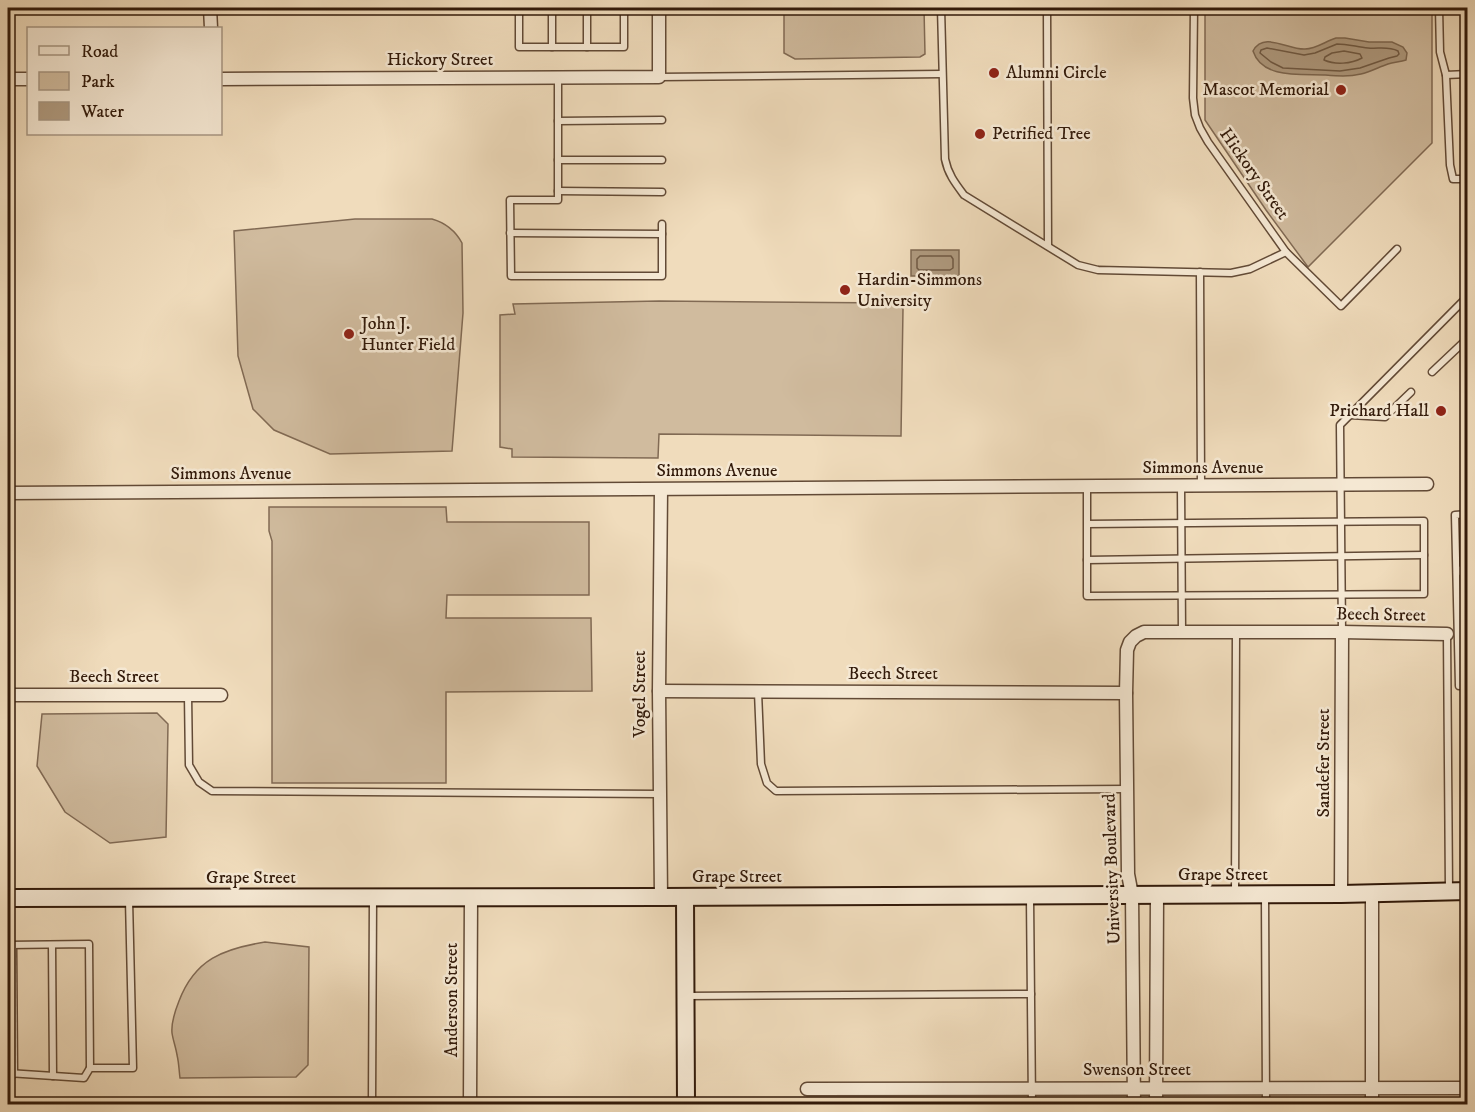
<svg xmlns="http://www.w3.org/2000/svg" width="1475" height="1112" font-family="'IM FELL DW Pica',serif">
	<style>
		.green { fill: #d0bb9e; stroke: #816a54; stroke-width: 1.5 }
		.water { fill: #af9a7f; stroke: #7d6750; stroke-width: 1.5 }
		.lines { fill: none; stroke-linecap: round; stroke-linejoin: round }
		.shore { stroke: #705a44; stroke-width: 1.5 }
		.lane-casing { stroke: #624a36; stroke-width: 9 }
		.street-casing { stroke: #624a36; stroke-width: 15 }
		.secondary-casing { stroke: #321a0a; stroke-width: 20 }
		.lane { stroke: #f5e8d3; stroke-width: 6 }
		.street { stroke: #f5e8d3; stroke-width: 12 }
		.secondary { stroke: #f5e8d3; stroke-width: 16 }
		.poi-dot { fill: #8f2418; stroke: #f5e8d3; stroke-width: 2 }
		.labels { text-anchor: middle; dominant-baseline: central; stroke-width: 5; stroke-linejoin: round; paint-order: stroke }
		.street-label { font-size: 18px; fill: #321a0a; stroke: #f5e8d3 }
		.poi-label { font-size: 18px; fill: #321a0a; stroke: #f5e8d3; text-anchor: start }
	</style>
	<rect width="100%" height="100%" fill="#f0dcbc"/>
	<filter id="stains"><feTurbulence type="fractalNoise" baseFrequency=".00333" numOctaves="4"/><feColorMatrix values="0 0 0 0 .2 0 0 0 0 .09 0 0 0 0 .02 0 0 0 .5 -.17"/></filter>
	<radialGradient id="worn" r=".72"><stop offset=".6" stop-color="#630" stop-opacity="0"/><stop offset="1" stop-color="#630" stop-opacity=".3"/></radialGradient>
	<g class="green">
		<path d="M 784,8 L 924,8 L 925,54 L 920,57 L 795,59 L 784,53 Z"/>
		<path d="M 1205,8 L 1432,8 L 1432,143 L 1308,267 L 1266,210 L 1205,120 Z"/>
		<path d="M 355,219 L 432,219 C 446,223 455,230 462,243 L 463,313 L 452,451 L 330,454 L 274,430 L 253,409 L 238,356 L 234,231 Z"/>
		<path d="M 659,301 L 894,303 L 903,309 L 901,436 L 659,434 L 658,458 L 512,457 L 512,449 L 500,447 L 500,315 L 515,314 L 513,304 Z"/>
		<path d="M 269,507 L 446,507 L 447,522 L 589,522 L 589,595 L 447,595 L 446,618 L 591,618 L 592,691 L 446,692 L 446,783 L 272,783 L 272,541 L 269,531 Z"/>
		<path d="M 157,713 L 168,724 L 166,837 L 110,843 L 65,812 L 37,766 L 42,714 Z"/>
		<path d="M 265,942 L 309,947 L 308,1065 L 296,1077 L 180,1078 C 179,1071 179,1063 177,1055 C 176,1048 173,1040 172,1033 C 171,1022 175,1011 179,1001 C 195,959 223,949 265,942 Z"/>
	</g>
	<g class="water">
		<path d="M 1336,38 L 1345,38 L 1369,42 L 1392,42 L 1403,47 L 1407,53 L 1406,60 C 1400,62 1394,62 1388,64 C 1379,67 1370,72 1361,74 C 1348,77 1337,76 1324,75 C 1301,74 1262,79 1253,51 C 1264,31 1288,50 1305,49 C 1316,49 1326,41 1336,38 Z"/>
		<rect x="911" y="250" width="48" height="26"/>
	</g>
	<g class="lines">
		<g class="shore">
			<path d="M 1337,44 C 1348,44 1357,47 1368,48 C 1379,49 1388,46 1398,51 L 1399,54 L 1397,56 L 1389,58 L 1360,68 L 1340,71 L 1283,68 L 1271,62 L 1260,53 L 1261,50 L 1267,48 L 1304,55 L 1315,53 Z"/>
			<path d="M 1344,51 L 1360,54 L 1362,58 C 1351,64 1335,65 1324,60 L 1325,57 L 1332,53 Z"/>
			<path d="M 920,256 L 951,256 L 953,259 L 953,268 L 950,270 L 919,270 L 917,268 L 917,259 Z"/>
		</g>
		<g class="lane-casing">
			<g id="lane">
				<path d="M 519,8 L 519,47 L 624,47 L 624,8"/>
				<path d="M 552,8 L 552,47"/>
				<path d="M 587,8 L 587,47"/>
				<path d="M 941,8 L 945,159 C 948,174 955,183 964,195 L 1078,265 L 1098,270 L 1231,273 L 1250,269 L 1286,252"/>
				<path d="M 1047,8 L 1048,246"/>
				<path d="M 1194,8 L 1193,98 L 1195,115 L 1200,128 L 1208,142 L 1286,252 L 1341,306 L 1397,249"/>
				<path d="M 1439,8 L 1440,52 L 1446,75 L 1468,74"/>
				<path d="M 1446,75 L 1450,165 L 1453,179 L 1468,179"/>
				<path d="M 659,77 L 942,74"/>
				<path d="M 558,78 L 558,200 L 510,200 L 511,276 L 662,276 L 662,224"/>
				<path d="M 558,121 L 662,120"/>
				<path d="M 558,160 L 662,160"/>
				<path d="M 558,191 L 662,192"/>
				<path d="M 510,233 L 662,234"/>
				<path d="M 1200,272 L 1201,485"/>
				<path d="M 1432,372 L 1468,338"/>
				<path d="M 1350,415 L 1385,417 L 1411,392"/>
				<path d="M 1181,486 L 1182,632"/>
				<path d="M 1087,487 L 1087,596 L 1424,594 L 1424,521 L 1087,524"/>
				<path d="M 1468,514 L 1455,515 L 1459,686 L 1468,686"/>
				<path d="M 1087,560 L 1424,555"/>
				<path d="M 1457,573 L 1468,563"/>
				<path d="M 1342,632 L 1340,425 L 1468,296"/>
				<path d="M 1447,634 L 1449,891"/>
				<path d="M 758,692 L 761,764 L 767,783 L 776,791 L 1127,789"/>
				<path d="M 188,695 L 189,765 L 199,782 L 212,791 L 659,794"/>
				<path d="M 1235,894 L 1236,632"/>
				<path d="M 1265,895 L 1266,1104"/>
				<path d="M 1030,898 L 1032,1104"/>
				<path d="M 8,945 L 89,944 L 90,1068"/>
				<path d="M 13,945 L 14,1074"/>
				<path d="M 52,945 L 53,1076"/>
				<path d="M 686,996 L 1031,994"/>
				<path d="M 8,1073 L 84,1078 L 90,1068 L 133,1068 L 129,900"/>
				<path d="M 372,1104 L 373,898"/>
			</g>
		</g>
		<g class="street-casing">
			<g id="street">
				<path d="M 210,8 L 211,28"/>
				<path d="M 8,79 L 28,79"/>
				<path d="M 220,79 L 659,77 L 659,8"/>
				<path d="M 661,490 L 659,691 L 661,897"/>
				<path d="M 8,493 L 1427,484"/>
				<path d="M 659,691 L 1126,693"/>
				<path d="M 8,695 L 221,695"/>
				<path d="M 1341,894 L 1342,632"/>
				<path d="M 807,1089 L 1468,1088"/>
				<path d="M 470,1104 L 471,897"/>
				<path d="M 1134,1104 L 1132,895 L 1128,874 L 1126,693 L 1127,650 L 1130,642 L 1136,636 L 1144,632 L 1342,632 L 1447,634"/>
				<path d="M 1156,1104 L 1157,895"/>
				<path d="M 1372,1104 L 1372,894"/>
			</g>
		</g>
		<g class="secondary-casing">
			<g id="secondary">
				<path d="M 685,897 L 686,1104"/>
				<path d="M 8,898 L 661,897 L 1341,894 L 1468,891"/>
			</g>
		</g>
		<use href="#lane" class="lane"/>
		<use href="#street" class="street"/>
		<use href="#secondary" class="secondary"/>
	</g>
	<g class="poi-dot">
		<circle cx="994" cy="73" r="6"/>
		<circle cx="1341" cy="90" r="6"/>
		<circle cx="980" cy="134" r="6"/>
		<circle cx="845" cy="290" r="6"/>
		<circle cx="349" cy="334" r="6"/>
		<circle cx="1441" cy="411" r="6"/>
	</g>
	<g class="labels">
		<g class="street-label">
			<text x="440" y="60">Hickory Street</text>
			<text transform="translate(1254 174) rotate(55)">Hickory Street</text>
			<text x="1203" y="468">Simmons Avenue</text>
			<text x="717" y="471">Simmons Avenue</text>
			<text x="231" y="474">Simmons Avenue</text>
			<text transform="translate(1381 615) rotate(1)">Beech Street</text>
			<text x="893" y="674">Beech Street</text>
			<text x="114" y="677">Beech Street</text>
			<text transform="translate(640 694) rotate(-90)">Vogel Street</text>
			<text transform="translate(1324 763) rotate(-90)">Sandefer Street</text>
			<text transform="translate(1112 869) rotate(-92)">University Boulevard</text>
			<text x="1223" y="875">Grape Street</text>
			<text x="737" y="877">Grape Street</text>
			<text x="251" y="878">Grape Street</text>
			<text transform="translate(452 1000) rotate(-90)">Anderson Street</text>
			<text x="1137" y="1070">Swenson Street</text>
		</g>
		<g class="poi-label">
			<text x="1006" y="73">Alumni Circle</text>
			<text x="1329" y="90" text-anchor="end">Mascot Memorial</text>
			<text x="992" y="134">Petrified Tree</text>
			<text x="857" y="280">Hardin-Simmons<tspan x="857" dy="21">University</tspan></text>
			<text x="361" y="324">John J.<tspan x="361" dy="21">Hunter Field</tspan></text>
			<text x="1429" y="411" text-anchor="end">Prichard Hall</text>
		</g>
	</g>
	<rect width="1475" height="1112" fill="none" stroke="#f0dcbc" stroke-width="30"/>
	<rect x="9" y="9" width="1457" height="1094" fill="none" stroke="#321a0a" stroke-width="3"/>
	<rect x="15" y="15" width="1445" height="1082" fill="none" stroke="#321a0a" stroke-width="1.5"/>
	<rect x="27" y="27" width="195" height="108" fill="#f5e8d3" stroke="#a79683" stroke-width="1.5"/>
	<rect x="39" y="46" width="30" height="9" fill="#f5e8d3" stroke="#a79683" stroke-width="1.5"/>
	<text x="81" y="57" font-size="18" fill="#321a0a">Road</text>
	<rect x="39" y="72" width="30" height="18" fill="#d0bb9e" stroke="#a79683" stroke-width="1.5"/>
	<text x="81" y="87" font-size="18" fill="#321a0a">Park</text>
	<rect x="39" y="102" width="30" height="18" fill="#af9a7f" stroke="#a79683" stroke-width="1.5"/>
	<text x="81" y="117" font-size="18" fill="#321a0a">Water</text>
	<rect width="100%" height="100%" filter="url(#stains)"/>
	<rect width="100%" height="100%" fill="url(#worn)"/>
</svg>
